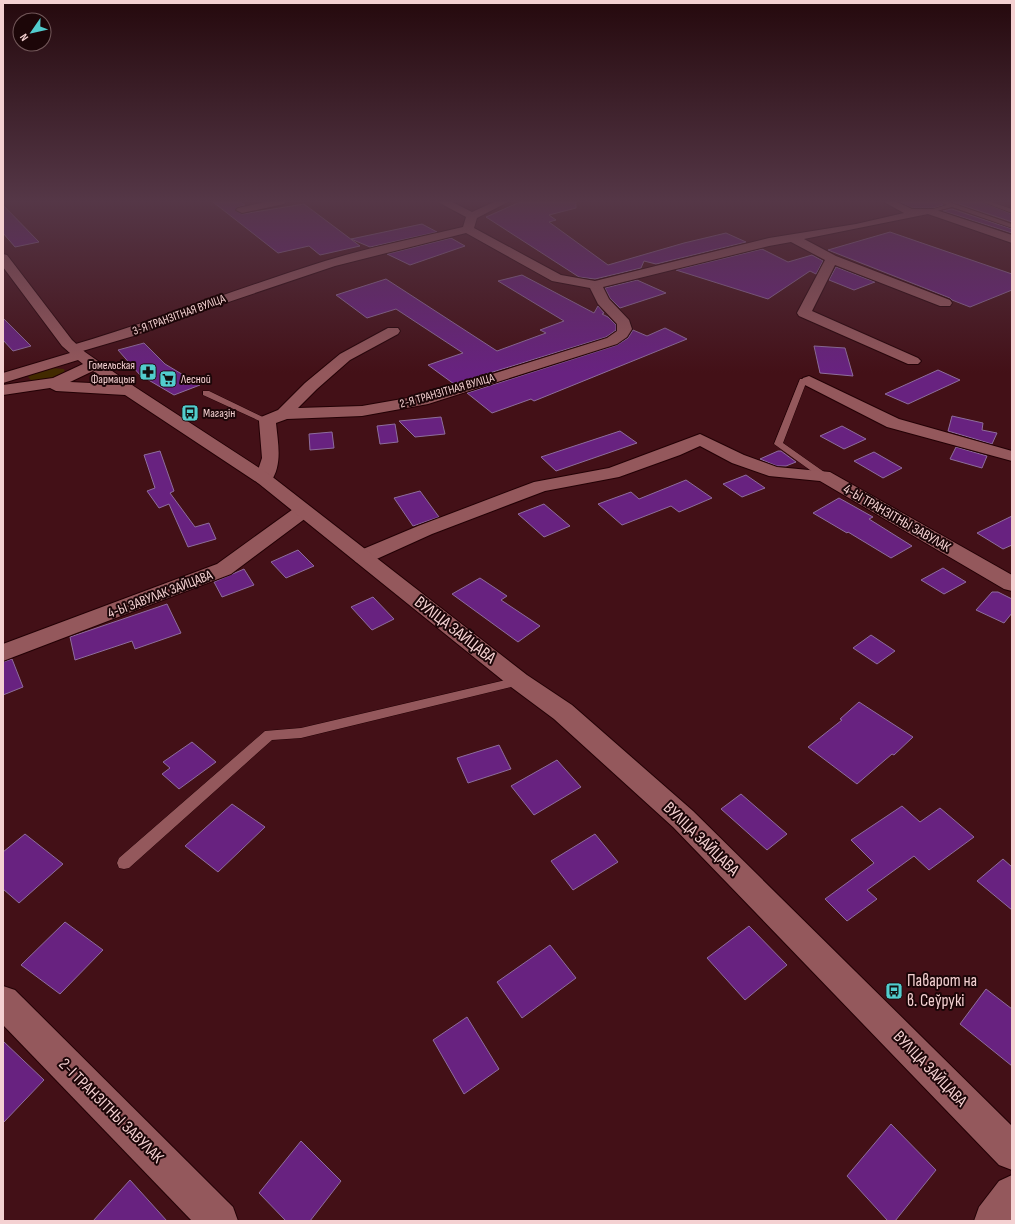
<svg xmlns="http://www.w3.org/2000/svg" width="1015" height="1224" font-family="'Sofia Sans Condensed',sans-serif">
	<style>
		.built { fill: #531921 }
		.green { fill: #422a00 }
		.building { fill: #682280; stroke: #8e6d9c }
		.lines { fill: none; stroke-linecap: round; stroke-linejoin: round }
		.lane-casing { stroke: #230105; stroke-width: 1 }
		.street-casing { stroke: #230105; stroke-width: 2 }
		.secondary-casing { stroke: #230105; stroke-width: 2 }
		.lane { fill: #94585c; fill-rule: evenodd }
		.street { fill: #94585c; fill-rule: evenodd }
		.secondary { fill: #94585c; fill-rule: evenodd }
		.labels { text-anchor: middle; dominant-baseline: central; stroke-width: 4; stroke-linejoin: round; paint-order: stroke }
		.far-street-label { font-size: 12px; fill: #f4d1d2; stroke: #1c0608 }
		.far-poi-label { font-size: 12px; fill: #f4d1d2; stroke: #1c0608; text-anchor: start }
		.street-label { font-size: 14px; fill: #f4d1d2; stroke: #1c0608 }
		.near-street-label { font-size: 17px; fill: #f4d1d2; stroke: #1c0608 }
		.near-poi-label { font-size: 17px; fill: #f4d1d2; stroke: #1c0608; text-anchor: start }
	</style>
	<rect width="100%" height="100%" fill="#431017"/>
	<path class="built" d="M 897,202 L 1012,202 L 1012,234 L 981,223 L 976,224 L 924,205 L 909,207 Z"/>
	<path class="green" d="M 52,368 L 64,369 L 65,373 L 52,379 L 33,382 L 28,377 L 32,374 Z"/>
	<g class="building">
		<path d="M 213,202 L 240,202 L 245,205 L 238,207 L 235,210 L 242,214 L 304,204 L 360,246 L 320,255 L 309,246 L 278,253 Z"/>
		<path d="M 520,202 L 576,202 L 576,208 L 549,215 L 556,220 L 549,222 L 608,265 L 684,243 L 726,233 L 746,242 L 656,264 L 644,261 L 641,268 L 595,279 L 579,277 L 486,217 Z"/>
		<path d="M 900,202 L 940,202 L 943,205 L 933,208 L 912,208 Z"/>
		<path d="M 953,202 L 982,202 L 1012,214 L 1012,222 Z"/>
		<path d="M 3,205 L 39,242 L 15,247 L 3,233 Z"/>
		<path d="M 952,209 L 1012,229 L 1012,233 L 943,211 Z"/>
		<path d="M 422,224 L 437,232 L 370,247 L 351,239 Z"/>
		<path d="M 890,232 L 1012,274 L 1012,290 L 970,307 L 952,300 L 950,298 L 828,250 Z"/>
		<path d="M 451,238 L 465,246 L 410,265 L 387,254 Z"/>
		<path d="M 762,249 L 788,262 L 812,255 L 823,261 L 816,274 L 810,271 L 768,299 L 676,270 Z"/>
		<path d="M 836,267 L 875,282 L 854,290 L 829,280 Z"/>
		<path d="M 522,275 L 594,313 L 598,306 L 604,313 L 602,314 L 608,317 L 616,325 L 616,330 L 606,337 L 454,384 L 428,365 L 463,353 L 396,309 L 367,318 L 336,295 L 386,279 L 497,351 L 546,333 L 540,330 L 564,321 L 498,281 Z"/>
		<path d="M 637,280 L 666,293 L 620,308 L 610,298 L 605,288 Z"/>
		<path d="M 3,318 L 31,346 L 13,351 L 3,340 Z"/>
		<path d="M 665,328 L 687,339 L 534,401 L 531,399 L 492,413 L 467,393 L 617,345 L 628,338 L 633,330 L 647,336 Z"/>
		<path d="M 144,343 L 165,364 L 200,385 L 174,395 L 140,375 L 118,350 Z"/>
		<path d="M 814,346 L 845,348 L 853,376 L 820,373 Z"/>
		<path d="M 938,370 L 960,380 L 908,404 L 885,394 Z"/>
		<path d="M 952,416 L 983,423 L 982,430 L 997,433 L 992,444 L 948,431 Z"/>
		<path d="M 441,417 L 445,434 L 415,437 L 399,421 Z"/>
		<path d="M 395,424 L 398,442 L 380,444 L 377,426 Z"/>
		<path d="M 842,426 L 866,439 L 844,449 L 820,436 Z"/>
		<path d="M 620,431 L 637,443 L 556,471 L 541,457 Z"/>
		<path d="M 332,432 L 334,448 L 310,450 L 309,434 Z"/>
		<path d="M 956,447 L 987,456 L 982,468 L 950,459 Z"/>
		<path d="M 160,451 L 174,491 L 170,493 L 195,527 L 209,523 L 216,539 L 188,547 L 169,504 L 159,508 L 147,491 L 155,488 L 144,455 Z"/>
		<path d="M 778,451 L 781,451 L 796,462 L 786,466 L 777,466 L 760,459 Z"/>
		<path d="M 874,452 L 902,468 L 883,478 L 854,461 Z"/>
		<path d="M 746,475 L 765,488 L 742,497 L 723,484 Z"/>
		<path d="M 686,480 L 712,498 L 679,512 L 671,506 L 622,525 L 598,504 L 631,492 L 639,499 Z"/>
		<path d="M 420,491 L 439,517 L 413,526 L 394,498 Z"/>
		<path d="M 839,498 L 873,517 L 869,519 L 912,546 L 891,558 L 848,532 L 847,533 L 813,513 Z"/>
		<path d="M 544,504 L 570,526 L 544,537 L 518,514 Z"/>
		<path d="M 1012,516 L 1012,545 L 1003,549 L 977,533 Z"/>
		<path d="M 298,550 L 314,566 L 286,578 L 271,562 Z"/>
		<path d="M 943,568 L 966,582 L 944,594 L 921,580 Z"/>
		<path d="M 244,569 L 254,585 L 222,597 L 214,582 Z"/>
		<path d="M 480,578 L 507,596 L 501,600 L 540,626 L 518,642 L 452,594 Z"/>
		<path d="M 992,592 L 998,592 L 1012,599 L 1012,613 L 1004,623 L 976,610 Z"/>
		<path d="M 373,597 L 394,619 L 372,630 L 351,607 Z"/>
		<path d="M 167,604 L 181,633 L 135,649 L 132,641 L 75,660 L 70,637 Z"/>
		<path d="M 871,635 L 895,651 L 877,664 L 853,648 Z"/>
		<path d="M 12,659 L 23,687 L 3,695 L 3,662 Z"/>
		<path d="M 859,702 L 913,737 L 894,755 L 892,754 L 857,784 L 808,747 L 842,720 L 840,719 Z"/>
		<path d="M 192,742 L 216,762 L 179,789 L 162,774 L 170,768 L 163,762 Z"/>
		<path d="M 499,745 L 511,769 L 468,783 L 457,758 Z"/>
		<path d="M 557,760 L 581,787 L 534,815 L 511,786 Z"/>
		<path d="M 741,794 L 787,834 L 767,850 L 721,809 Z"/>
		<path d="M 232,804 L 265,827 L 218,872 L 185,846 Z"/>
		<path d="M 902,806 L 920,822 L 940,808 L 974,837 L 929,870 L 914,856 L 867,890 L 877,899 L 847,921 L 825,899 L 874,863 L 851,840 Z"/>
		<path d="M 25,834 L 63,864 L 19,903 L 3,889 L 3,852 Z"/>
		<path d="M 595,834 L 618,862 L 573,890 L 551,861 Z"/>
		<path d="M 1003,859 L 1012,867 L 1012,910 L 977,881 Z"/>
		<path d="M 65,922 L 103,950 L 60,994 L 21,965 Z"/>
		<path d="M 749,926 L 787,965 L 745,1000 L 707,958 Z"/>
		<path d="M 550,945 L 576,978 L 522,1018 L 497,982 Z"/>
		<path d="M 986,989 L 1012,1009 L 1012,1066 L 960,1024 Z"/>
		<path d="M 467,1017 L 499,1069 L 464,1094 L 433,1040 Z"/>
		<path d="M 3,1041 L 44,1080 L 3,1123 Z"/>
		<path d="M 891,1124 L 936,1170 L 895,1221 L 888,1221 L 847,1176 Z"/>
		<path d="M 301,1141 L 341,1181 L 310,1221 L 286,1221 L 259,1193 Z"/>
		<path d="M 130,1180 L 167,1221 L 93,1221 Z"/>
	</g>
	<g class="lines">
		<g class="lane-casing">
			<g id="lane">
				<path d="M 941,202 L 949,202 L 1012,224 L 1012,228 L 952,207 L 929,213 L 926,211 L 947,205 Z"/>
				<path d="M 983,202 L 991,202 L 1012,209 L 1012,213 Z"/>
				<path d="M 800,379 L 809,379 L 813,381 L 806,383 L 783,443 L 827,474 L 827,478 L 821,478 L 774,444 Z"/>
				<path d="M 203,391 L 209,391 L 271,421 L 270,423 L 264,423 L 203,395 Z"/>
				<path d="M 519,677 L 523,678 L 525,681 L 523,684 L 301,738 L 272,740 L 129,868 L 124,869 L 119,868 L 117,863 L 119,858 L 265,731 L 301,728 Z"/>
			</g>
		</g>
		<g class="street-casing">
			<g id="street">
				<path d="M 265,202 L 285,202 L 284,204 L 242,213 L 236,210 L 238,208 Z"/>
				<path d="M 438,202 L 452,202 L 472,212 L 494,202 L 508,202 L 477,218 L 474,228 L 561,275 L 595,281 L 769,238 L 856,224 L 904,213 L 884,202 L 897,202 L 912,209 L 933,209 L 1012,235 L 1012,243 L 928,214 L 804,239 L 836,256 L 950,300 L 952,303 L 950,306 L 940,306 L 835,265 L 812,311 L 918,358 L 921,361 L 918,364 L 908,364 L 799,316 L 797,313 L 825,260 L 791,242 L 769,246 L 603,287 L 609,299 L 629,320 L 632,329 L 627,337 L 617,344 L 428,404 L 362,416 L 287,419 L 276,423 C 278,444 283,465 270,483 L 264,485 L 258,483 L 255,479 L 262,458 L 259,421 L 261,417 L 278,410 L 305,383 L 340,354 L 388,328 L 398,328 L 400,331 L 398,334 L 350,360 L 317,389 L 298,408 L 362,406 L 425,395 L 607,338 L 617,331 L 617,324 L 598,304 L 590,288 L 552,281 L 466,233 L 335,266 L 187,316 L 137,335 L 79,352 L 69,352 L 67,349 L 69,346 C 155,321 239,288 325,261 C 370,247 417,238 463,227 L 466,217 Z"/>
				<path d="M 809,376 L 899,419 L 1012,451 L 1012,461 L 887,427 L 803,384 L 801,381 L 803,378 Z"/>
				<path d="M 700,434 L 744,455 L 777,467 L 830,472 L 1012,575 L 1012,591 L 1004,589 L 820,481 L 769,476 L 732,463 L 700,446 L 680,455 L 619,477 L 545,491 L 432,534 L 370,562 L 363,564 L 356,562 L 353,557 L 356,552 L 418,526 L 534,482 L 609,468 Z"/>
				<path d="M 303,505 L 310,507 L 313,511 L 310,515 L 231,574 L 3,661 L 3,644 L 217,564 L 296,507 Z"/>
				<path d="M 3,986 L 15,990 L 233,1207 L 238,1221 L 192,1221 L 3,1025 Z"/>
				<path d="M 1012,1175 L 1012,1221 L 974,1221 L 979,1207 L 999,1181 Z"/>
			</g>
		</g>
		<g class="secondary-casing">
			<path id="secondary" d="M 3,254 L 7,255 L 72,340 L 85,352 L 135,387 L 270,475 L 527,675 L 572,705 L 693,811 L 1012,1126 L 1012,1170 L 999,1165 L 673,827 L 554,719 L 511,687 L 258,483 L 125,395 L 56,391 L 50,388 L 3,395 L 3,385 L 53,378 L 83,364 L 78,360 L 3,383 L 3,373 L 70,353 L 62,346 L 3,267 ZM 93,371 L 111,384 L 70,382 Z"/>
		</g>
		<use href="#lane" class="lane"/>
		<use href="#street" class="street"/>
		<use href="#secondary" class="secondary"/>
	</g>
	<linearGradient id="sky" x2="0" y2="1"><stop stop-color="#25090d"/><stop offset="0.54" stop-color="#553747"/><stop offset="1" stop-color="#553747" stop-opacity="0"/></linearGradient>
	<rect width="1015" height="373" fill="url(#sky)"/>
	<defs>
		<g id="pharmacy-square" transform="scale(0.9)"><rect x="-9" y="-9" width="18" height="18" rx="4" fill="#52cdce" stroke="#1c0608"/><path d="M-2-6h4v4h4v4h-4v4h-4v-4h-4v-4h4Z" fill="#111"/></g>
		<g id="supermarket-square" transform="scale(0.9)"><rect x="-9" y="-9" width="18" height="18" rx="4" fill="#52cdce" stroke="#1c0608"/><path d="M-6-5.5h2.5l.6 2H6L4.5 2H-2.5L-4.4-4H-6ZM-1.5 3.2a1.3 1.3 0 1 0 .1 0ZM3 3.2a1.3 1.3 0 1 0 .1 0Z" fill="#111"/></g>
		<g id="bus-square" transform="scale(0.9)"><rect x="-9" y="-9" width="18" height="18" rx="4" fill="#52cdce" stroke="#1c0608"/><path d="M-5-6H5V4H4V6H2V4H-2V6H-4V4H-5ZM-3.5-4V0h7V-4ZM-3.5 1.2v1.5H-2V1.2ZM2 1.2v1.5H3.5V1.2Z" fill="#111"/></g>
	</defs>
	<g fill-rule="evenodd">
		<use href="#pharmacy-square" x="148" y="372"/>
		<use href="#supermarket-square" x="168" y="379"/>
		<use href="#bus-square" x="190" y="413"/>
		<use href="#bus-square" x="894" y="991"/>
	</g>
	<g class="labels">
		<g class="far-street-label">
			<text transform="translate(179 315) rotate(-20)">3-Я ТРАНЗІТНАЯ ВУЛІЦА</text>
			<text transform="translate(447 391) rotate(-16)">2-Я ТРАНЗІТНАЯ ВУЛІЦА</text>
		</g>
		<g class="far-poi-label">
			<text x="135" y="365" text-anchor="end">Гомельская<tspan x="135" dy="14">Фармацыя</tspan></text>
			<text x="181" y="379">Лесной</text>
			<text x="203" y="413">Магазін</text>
		</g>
		<g class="street-label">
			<text transform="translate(897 518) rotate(30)">4-Ы ТРАНЗІТНЫ ЗАВУЛАК</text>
			<text transform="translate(160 594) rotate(-21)">4-Ы ЗАВУЛАК ЗАЙЦАВА</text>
		</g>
		<g class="near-street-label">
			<text transform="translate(455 630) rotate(38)">ВУЛІЦА ЗАЙЦАВА</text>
			<text transform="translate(701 839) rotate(44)">ВУЛІЦА ЗАЙЦАВА</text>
			<text transform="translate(930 1069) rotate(46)">ВУЛІЦА ЗАЙЦАВА</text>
			<text transform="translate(111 1111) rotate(45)">2-І ТРАНЗІТНЫ ЗАВУЛАК</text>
		</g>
		<g class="near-poi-label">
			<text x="907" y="981">Паварот на<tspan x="907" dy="20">в. Сеўрукі</tspan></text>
		</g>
	</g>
	<rect width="1015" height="1224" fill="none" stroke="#f4d1d2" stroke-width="8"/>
	<g transform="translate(32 32) rotate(236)"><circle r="19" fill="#1c0608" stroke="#725759"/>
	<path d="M0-3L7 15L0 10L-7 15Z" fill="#52cdce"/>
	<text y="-6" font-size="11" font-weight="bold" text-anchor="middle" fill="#f4d1d2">N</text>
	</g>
</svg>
